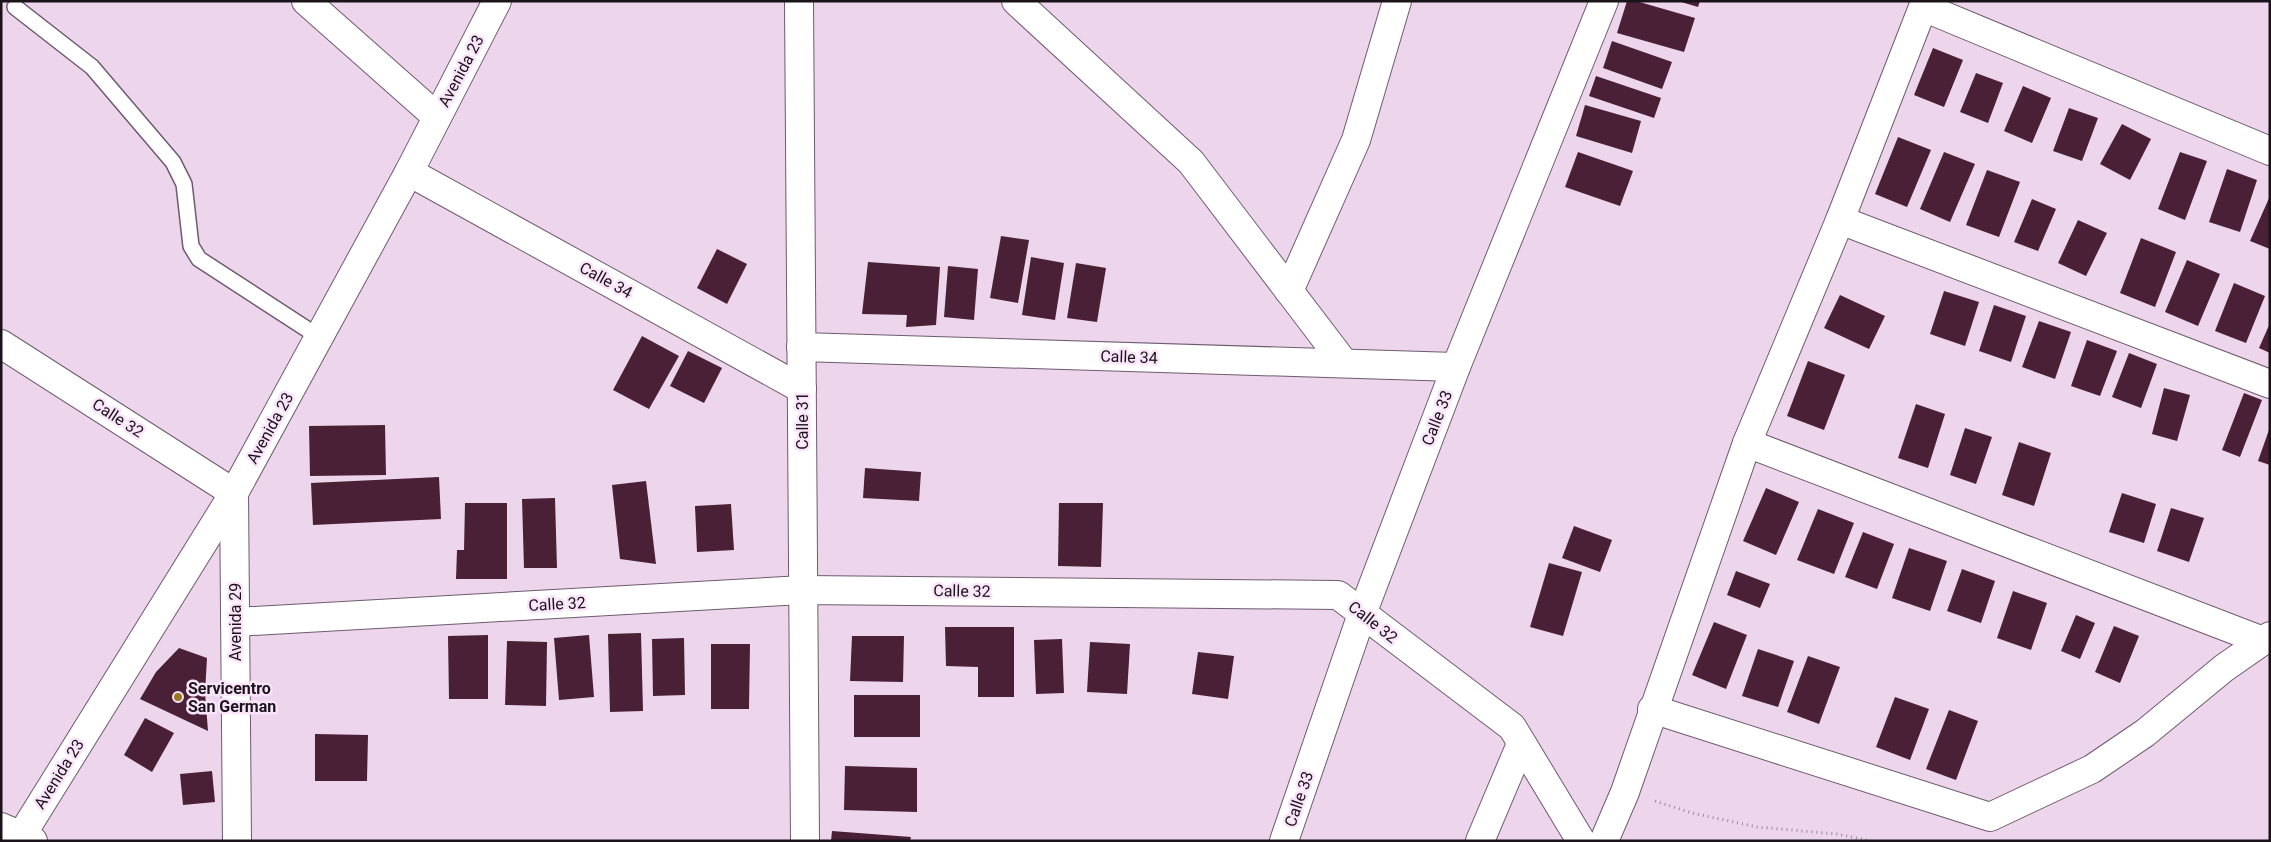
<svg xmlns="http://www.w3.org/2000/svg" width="2271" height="842" font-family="Roboto,sans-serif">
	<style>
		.building { fill: #4a2036 }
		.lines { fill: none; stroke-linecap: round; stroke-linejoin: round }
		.lane-casing { stroke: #6e5b6f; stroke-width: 18 }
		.street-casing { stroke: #6e5b6f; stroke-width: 30 }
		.secondary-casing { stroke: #6e5b6f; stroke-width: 30 }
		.path { stroke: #9a8999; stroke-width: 3; stroke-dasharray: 1 4; stroke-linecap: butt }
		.lane { stroke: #fff; stroke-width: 15 }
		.street { stroke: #fff; stroke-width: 28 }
		.secondary { stroke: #fff; stroke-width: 28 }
		.poi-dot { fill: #9a7822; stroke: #fae4fa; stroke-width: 2 }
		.labels { text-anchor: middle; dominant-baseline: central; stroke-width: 5; stroke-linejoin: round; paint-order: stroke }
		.street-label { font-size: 16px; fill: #1a131a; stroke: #fae4fa }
		.poi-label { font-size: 16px; font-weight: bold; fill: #1a131a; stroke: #fae4fa; text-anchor: start }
	</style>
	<rect width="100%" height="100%" fill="#edd6ec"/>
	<g class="building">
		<path d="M 1627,1 L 1636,1 L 1695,18 L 1684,52 L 1617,33 Z"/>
		<path d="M 1678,1 L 1700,1 L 1698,7 Z"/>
		<path d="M 1612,41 L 1672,62 L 1662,89 L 1603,68 Z"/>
		<path d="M 1933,48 L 1963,60 L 1944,107 L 1914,95 Z"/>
		<path d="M 1976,73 L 2003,83 L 1988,123 L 1960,112 Z"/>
		<path d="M 1596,76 L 1661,98 L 1654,118 L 1589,96 Z"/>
		<path d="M 2023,86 L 2051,98 L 2032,143 L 2004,131 Z"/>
		<path d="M 1585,105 L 1641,121 L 1632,153 L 1576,136 Z"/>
		<path d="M 2069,108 L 2098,118 L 2082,161 L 2053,151 Z"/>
		<path d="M 2122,124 L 2151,139 L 2130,180 L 2100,164 Z"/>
		<path d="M 1898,137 L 1931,150 L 1907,207 L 1875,194 Z"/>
		<path d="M 1578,152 L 1633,171 L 1620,206 L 1565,187 Z"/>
		<path d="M 1944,152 L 1975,164 L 1950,222 L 1920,209 Z"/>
		<path d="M 2180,152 L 2207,161 L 2185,220 L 2158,209 Z"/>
		<path d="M 2227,169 L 2257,180 L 2240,232 L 2209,222 Z"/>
		<path d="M 1987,170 L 2020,182 L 1999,237 L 1966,225 Z"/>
		<path d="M 2270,196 L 2270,249 L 2250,241 Z"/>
		<path d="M 2032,199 L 2056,209 L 2038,251 L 2014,242 Z"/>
		<path d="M 2078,220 L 2107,233 L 2086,276 L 2058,263 Z"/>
		<path d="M 1001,236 L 1029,240 L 1018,303 L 990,298 Z"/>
		<path d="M 2141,238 L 2176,252 L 2155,307 L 2120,293 Z"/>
		<path d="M 717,249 L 747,264 L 727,304 L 697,288 Z"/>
		<path d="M 1031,257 L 1064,263 L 1055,320 L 1022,315 Z"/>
		<path d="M 2187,260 L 2220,274 L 2198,326 L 2165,312 Z"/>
		<path d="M 868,262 L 940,267 L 936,325 L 906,327 L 907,315 L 862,314 Z"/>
		<path d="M 1076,263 L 1106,268 L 1097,322 L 1067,318 Z"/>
		<path d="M 948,266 L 978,269 L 974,320 L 944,317 Z"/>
		<path d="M 2234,283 L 2265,296 L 2246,343 L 2215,331 Z"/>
		<path d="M 1944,291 L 1979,302 L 1965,346 L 1930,334 Z"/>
		<path d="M 1840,295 L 1885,316 L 1869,349 L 1824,328 Z"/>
		<path d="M 1994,305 L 2026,316 L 2011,362 L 1979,351 Z"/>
		<path d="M 2039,321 L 2071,332 L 2055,379 L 2022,367 Z"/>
		<path d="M 2270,323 L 2270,353 L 2259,348 Z"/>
		<path d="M 642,336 L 679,356 L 649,409 L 613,390 Z"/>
		<path d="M 2087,340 L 2117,351 L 2100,396 L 2071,386 Z"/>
		<path d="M 688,351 L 722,368 L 704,403 L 670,386 Z"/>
		<path d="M 2129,353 L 2157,364 L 2141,408 L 2112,397 Z"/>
		<path d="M 1808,361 L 1845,375 L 1824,430 L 1787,416 Z"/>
		<path d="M 2164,388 L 2190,395 L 2177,441 L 2152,434 Z"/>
		<path d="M 2244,393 L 2262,400 L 2240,457 L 2222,450 Z"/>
		<path d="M 1916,404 L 1945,414 L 1928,468 L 1898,458 Z"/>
		<path d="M 385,425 L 386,475 L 310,476 L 309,426 Z"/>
		<path d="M 2270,427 L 2270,465 L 2258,461 Z"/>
		<path d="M 1965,428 L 1992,437 L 1976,484 L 1950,475 Z"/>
		<path d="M 2019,442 L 2051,453 L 2034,506 L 2002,495 Z"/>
		<path d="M 865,468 L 921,472 L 919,501 L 863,498 Z"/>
		<path d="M 439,477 L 441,519 L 313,525 L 311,483 Z"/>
		<path d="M 646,481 L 656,564 L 620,559 L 612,485 Z"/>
		<path d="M 1766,488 L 1799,502 L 1776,555 L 1743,541 Z"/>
		<path d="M 2122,493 L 2156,504 L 2144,543 L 2109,532 Z"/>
		<path d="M 555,498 L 557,568 L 524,568 L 522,499 Z"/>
		<path d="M 465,503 L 507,503 L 507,579 L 456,579 L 457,550 L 464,550 Z"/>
		<path d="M 1059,503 L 1103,503 L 1101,567 L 1058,566 Z"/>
		<path d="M 731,504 L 734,550 L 697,552 L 695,506 Z"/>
		<path d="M 2171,508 L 2204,518 L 2189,562 L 2157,551 Z"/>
		<path d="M 1818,509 L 1854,523 L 1834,574 L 1797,560 Z"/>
		<path d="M 1574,526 L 1612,540 L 1600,572 L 1562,558 Z"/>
		<path d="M 1863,532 L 1894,544 L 1877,589 L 1845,577 Z"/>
		<path d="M 1909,548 L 1947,561 L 1930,611 L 1892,598 Z"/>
		<path d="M 1549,563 L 1582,572 L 1563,636 L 1530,627 Z"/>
		<path d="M 1962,569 L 1995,581 L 1981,623 L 1947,611 Z"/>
		<path d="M 1736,571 L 1770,584 L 1760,608 L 1727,595 Z"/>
		<path d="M 2013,591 L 2047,603 L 2031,650 L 1997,638 Z"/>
		<path d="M 2076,615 L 2095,623 L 2080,659 L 2061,651 Z"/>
		<path d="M 1714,622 L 1747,635 L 1726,689 L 1692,675 Z"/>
		<path d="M 2114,626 L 2139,636 L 2120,683 L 2095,672 Z"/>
		<path d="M 945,627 L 1014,627 L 1014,697 L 978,697 L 978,667 L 946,666 Z"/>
		<path d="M 641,633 L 643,711 L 610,712 L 608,634 Z"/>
		<path d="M 488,635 L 488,699 L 449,699 L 448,636 Z"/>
		<path d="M 589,635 L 594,697 L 559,700 L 554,638 Z"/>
		<path d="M 852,636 L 904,636 L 903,682 L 850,681 Z"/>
		<path d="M 684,638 L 685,695 L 653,696 L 652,639 Z"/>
		<path d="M 1062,639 L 1064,693 L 1036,694 L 1034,640 Z"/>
		<path d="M 507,641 L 547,642 L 546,706 L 505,705 Z"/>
		<path d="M 1090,642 L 1130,644 L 1127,694 L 1087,692 Z"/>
		<path d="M 711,644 L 750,644 L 749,709 L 711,709 Z"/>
		<path d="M 179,648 L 207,658 L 205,693 L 208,731 L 140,699 L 156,672 Z"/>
		<path d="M 1758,649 L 1794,661 L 1778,707 L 1742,696 Z"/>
		<path d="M 1198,652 L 1234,656 L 1228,699 L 1192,694 Z"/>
		<path d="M 1808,656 L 1840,667 L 1819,724 L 1787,712 Z"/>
		<rect x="854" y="695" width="66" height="42"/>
		<path d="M 1895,697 L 1929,709 L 1910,760 L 1876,747 Z"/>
		<path d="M 1949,710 L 1978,721 L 1956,780 L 1926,769 Z"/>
		<path d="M 145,718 L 174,733 L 152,772 L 124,755 Z"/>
		<path d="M 315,734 L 368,735 L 367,781 L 315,781 Z"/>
		<path d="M 845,766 L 917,768 L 917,812 L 844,810 Z"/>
		<path d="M 212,771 L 215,802 L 183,805 L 180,774 Z"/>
		<path d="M 832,831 L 911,837 L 910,841 L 831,841 Z"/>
	</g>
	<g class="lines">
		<g class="lane-casing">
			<path id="lane" d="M 15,7 L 92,67 L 173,162 L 184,184 L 191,246 L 199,259 L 319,337"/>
		</g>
		<g class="street-casing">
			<g id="street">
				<path d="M 306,1 L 437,117"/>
				<path d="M 799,1 L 805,841"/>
				<path d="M 1016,1 L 1191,162 L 1344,363"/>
				<path d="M 409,172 L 802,389"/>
				<path d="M 1840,220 L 2270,384"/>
				<path d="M 1289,291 L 1356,140 L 1397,1"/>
				<path d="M 1,344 L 234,493"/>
				<path d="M 801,347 L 1456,367"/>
				<path d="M 1747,443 L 2263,641"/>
				<path d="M 235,622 L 803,590 L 1338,595 L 1512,727 L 1581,841"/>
				<path d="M 1652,709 L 1990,817 L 2092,769 L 2145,733 L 2224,668 L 2270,636"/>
				<path d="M 1,827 L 33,841"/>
				<path d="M 1284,841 L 1362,614 L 1456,367 L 1604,1"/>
				<path d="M 1480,841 L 1521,744"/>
				<path d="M 1604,841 L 1625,792 L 1747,443 L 1840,220 L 1923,7 L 2270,151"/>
			</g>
		</g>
		<g class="secondary-casing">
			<g id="secondary">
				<path d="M 234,493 L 237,841"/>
				<path d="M 18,841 L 234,493 L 409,172 L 497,1"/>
			</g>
		</g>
		<path class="path" d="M 1655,801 L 1692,813 L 1757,827 L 1837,834 L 1870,841"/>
		<use href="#lane" class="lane"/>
		<use href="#street" class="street"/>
		<use href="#secondary" class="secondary"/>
	</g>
	<circle class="poi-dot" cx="178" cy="697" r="5"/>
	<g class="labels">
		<g class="street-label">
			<text transform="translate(461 71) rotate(-62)">Avenida 23</text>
			<text transform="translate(606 280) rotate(29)">Calle 34</text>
			<text transform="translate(1129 357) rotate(2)">Calle 34</text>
			<text transform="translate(118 418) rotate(33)">Calle 32</text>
			<text transform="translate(1437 418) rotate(-69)">Calle 33</text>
			<text transform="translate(802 421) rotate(-90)">Calle 31</text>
			<text transform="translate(270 428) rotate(-61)">Avenida 23</text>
			<text transform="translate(962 591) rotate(1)">Calle 32</text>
			<text transform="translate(557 604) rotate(-3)">Calle 32</text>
			<text transform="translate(235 622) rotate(-90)">Avenida 29</text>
			<text transform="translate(1373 622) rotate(38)">Calle 32</text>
			<text transform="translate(59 774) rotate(-58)">Avenida 23</text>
			<text transform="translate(1299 799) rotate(-71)">Calle 33</text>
		</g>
		<g class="poi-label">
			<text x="188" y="688">Servicentro<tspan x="188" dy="18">San German</tspan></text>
		</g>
	</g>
	<rect width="2271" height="842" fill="none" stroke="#1a131a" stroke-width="5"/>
</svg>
